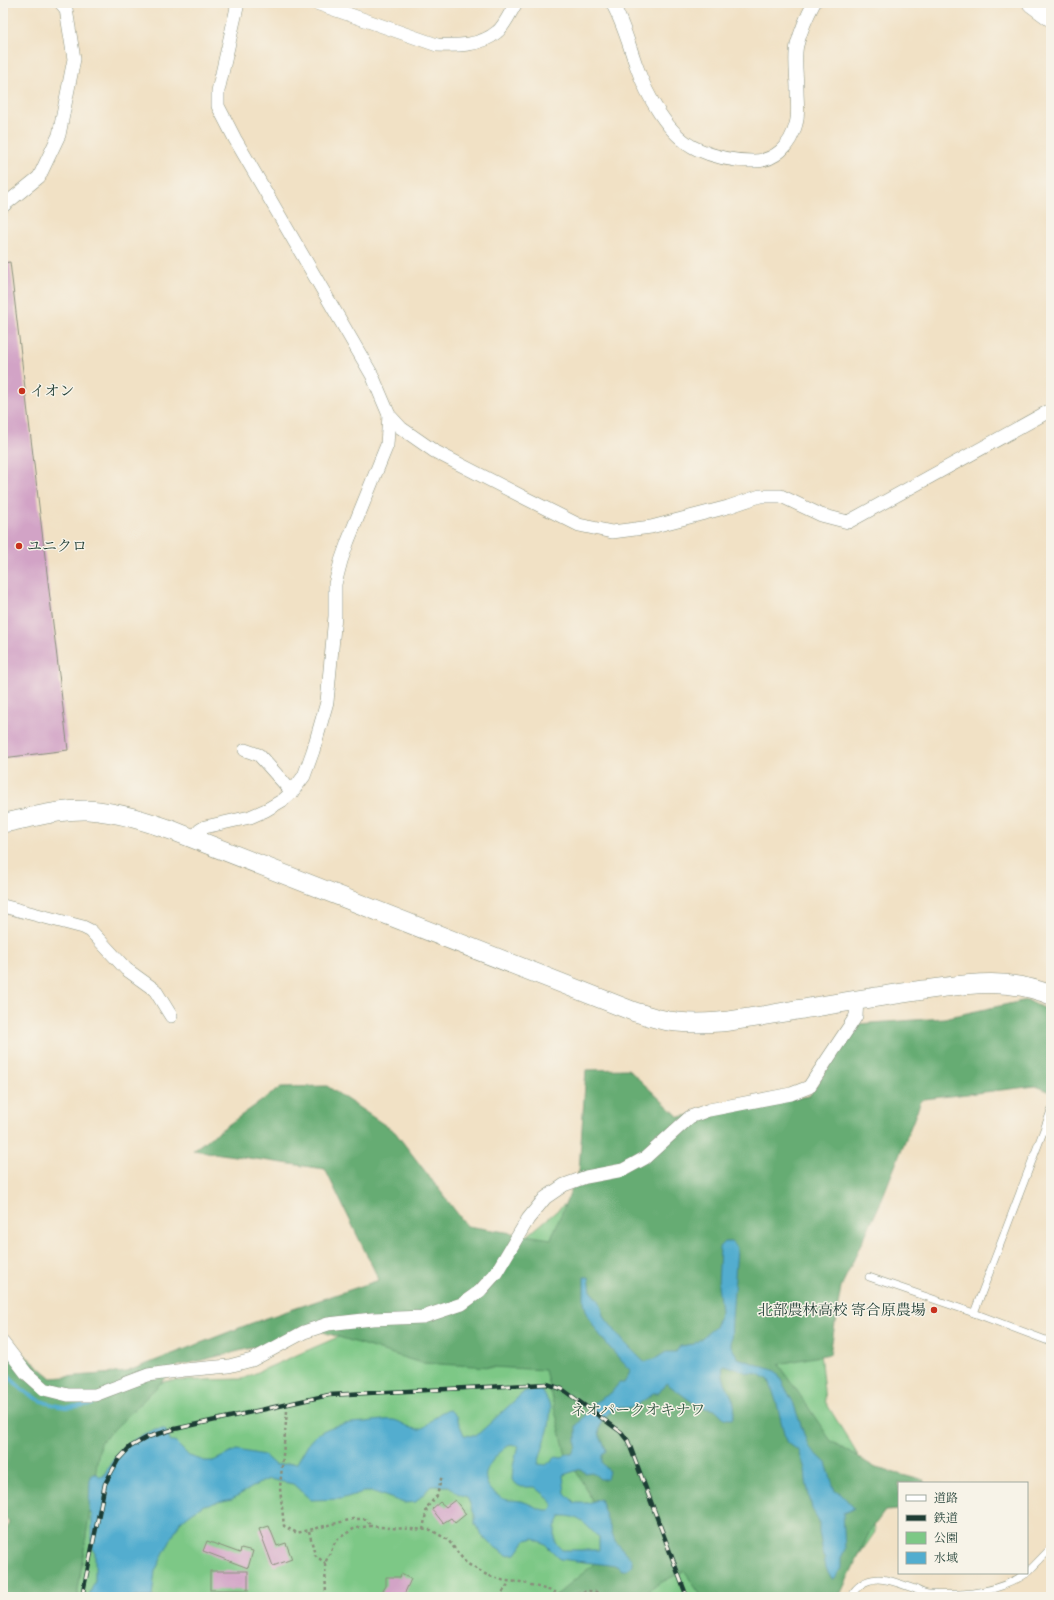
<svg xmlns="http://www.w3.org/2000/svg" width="1054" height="1600" font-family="'IM FELL Double Pica','Noto Serif JP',serif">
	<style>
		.green { fill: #7dc886; stroke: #4e825d }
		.forest { fill: #66ac73; stroke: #427454 }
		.water { fill: #52adcf; stroke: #387582; fill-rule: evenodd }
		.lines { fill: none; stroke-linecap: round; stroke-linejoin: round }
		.stream { stroke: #52adcf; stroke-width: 4 }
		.building { fill: #d2a3c6 }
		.lane-casing { stroke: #888f7c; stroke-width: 8 }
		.street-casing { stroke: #888f7c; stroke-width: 14 }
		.secondary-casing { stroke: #888f7c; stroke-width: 20 }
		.path { stroke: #888f7c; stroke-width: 2.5; stroke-dasharray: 3 3; stroke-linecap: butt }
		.lane { stroke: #fff; stroke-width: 7 }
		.street { stroke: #fff; stroke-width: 13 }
		.secondary { stroke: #fff; stroke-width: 19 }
		.rail-casing { stroke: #1f3d34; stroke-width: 4.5 }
		.rail { stroke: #f7f3e8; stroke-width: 3; stroke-dasharray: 9; stroke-linecap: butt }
		.poi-dot { fill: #c8321e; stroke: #f7f3e8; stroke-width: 1.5 }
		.labels { text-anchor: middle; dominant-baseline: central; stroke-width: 3; stroke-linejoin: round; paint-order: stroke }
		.poi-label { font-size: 15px; fill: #1f3d34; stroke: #f7f3e8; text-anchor: start }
		.park-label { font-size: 15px; fill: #325944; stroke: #f7f3e8 }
	</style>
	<rect width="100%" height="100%" fill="#f7f3e8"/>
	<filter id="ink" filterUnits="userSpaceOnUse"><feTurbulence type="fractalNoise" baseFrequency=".025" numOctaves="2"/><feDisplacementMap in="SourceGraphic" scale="8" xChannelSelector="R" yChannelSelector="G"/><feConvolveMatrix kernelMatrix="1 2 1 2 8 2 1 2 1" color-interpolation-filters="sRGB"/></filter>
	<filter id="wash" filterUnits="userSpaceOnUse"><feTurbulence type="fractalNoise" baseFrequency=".012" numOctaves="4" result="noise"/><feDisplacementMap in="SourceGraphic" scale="16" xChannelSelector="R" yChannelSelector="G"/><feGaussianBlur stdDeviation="0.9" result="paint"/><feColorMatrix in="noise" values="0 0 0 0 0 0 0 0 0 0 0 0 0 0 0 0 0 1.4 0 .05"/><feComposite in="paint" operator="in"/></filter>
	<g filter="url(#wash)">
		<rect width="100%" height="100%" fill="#f1e1c5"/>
		<path class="green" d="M 566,1203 L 806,1218 L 825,1401 L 868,1472 L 875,1532 L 830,1597 L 29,1597 L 104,1402 L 167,1381 L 242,1379 L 354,1330 L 526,1237 Z"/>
		<path class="forest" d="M 1027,1000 L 1051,1012 L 1051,1092 L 1036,1086 L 924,1099 L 921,1101 L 879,1206 L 841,1287 L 830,1354 L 779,1364 L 831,1441 L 876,1468 L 925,1481 L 925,1483 L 899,1483 L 899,1510 L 885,1511 L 870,1531 L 839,1597 L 702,1597 L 684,1571 L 658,1584 L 641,1597 L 554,1597 L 617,1545 L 565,1451 L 545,1370 L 421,1363 L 320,1331 L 178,1366 L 100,1443 L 77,1597 L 3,1597 L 3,1543 L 9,1522 L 3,1517 L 3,1337 L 52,1378 L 126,1372 L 252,1323 L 379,1280 L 325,1169 L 193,1150 L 281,1087 L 327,1086 L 395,1132 L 467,1226 L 551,1239 L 579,1171 L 586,1070 L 628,1069 L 679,1117 L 809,1096 L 857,1024 L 944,1018 Z"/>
		<path class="water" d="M 725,1242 L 731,1242 L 737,1248 L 732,1320 L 731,1346 L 738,1358 L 776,1371 L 793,1402 L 808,1446 L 826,1463 L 835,1491 L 841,1494 L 854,1508 L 849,1511 L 843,1513 L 845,1549 L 841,1558 L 841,1568 L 835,1578 L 832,1579 L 826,1568 L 819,1532 L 819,1521 L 812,1509 L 806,1481 L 805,1469 L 799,1451 L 788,1443 L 784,1434 L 777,1404 L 769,1380 L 759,1374 L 748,1373 L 728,1366 L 723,1365 C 719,1387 742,1398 732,1419 L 725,1419 L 716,1410 L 699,1407 L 666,1383 L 659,1393 L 653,1393 C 646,1399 640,1404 632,1407 C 628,1408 624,1407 619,1408 C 611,1410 601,1419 600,1427 C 597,1438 605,1442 606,1451 L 602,1454 L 602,1463 L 609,1471 L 607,1479 L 600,1479 L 592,1472 L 585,1473 L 581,1469 L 563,1475 L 565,1493 L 575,1503 L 588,1503 L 600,1499 L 615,1541 L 632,1560 L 632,1565 L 626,1570 L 622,1570 L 617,1566 L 560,1559 L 545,1544 L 534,1538 L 526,1540 L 516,1554 L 507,1555 L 493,1546 L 480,1533 L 475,1524 L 475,1516 L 467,1497 L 457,1493 L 449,1486 L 431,1486 L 416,1502 L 404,1503 L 374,1492 L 363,1492 L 341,1499 L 311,1500 L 293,1484 L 269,1479 L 258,1484 L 232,1499 L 204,1505 L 193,1512 L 180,1522 L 155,1571 L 152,1597 L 88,1597 L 95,1581 L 95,1552 L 92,1549 L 92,1515 L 89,1510 L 90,1476 L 93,1474 L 97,1474 L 99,1476 L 104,1476 C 112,1455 141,1428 165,1429 L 170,1441 L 176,1443 L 189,1456 L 205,1461 L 213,1461 L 237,1450 L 264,1455 L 275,1465 L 297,1463 C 301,1457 304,1450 308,1444 C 322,1425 345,1423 366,1422 C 374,1421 385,1419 394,1420 C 403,1422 410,1430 420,1429 C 428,1428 436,1410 450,1410 L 456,1416 L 464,1435 L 476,1436 L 525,1391 L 542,1390 L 551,1407 L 549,1427 L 538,1464 L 546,1465 L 556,1457 L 562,1458 L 566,1454 L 572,1454 L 576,1447 L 576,1426 L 578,1424 L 589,1411 L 592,1404 L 611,1393 L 619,1383 L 624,1383 L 629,1374 L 630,1370 C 615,1354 586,1324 584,1301 C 584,1293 584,1285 584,1277 L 589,1277 L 591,1291 L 599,1300 L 605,1318 L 623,1341 L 644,1362 L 655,1359 L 666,1352 L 676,1352 L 680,1346 L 694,1344 L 715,1327 L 721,1311 L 718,1285 L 720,1247 ZM 511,1444 L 518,1446 L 513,1466 L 512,1480 L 520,1487 L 535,1487 L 550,1499 L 553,1506 L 550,1510 C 539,1511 534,1505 524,1502 C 516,1499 507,1502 500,1497 C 471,1479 492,1457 511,1444 ZM 561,1516 C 580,1515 587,1526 599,1538 L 599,1550 L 562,1550 L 555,1543 L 555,1527 Z"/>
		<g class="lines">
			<path class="stream" d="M 3,1367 C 17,1390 39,1405 67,1407 C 75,1407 84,1405 92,1404"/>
		</g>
		<g id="blocks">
			<g class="building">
				<path d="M 10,262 L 68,750 L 3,758 L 3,263 Z"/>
				<path d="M 455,1500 L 466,1514 L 455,1523 L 451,1518 L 443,1523 L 432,1509 L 440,1502 L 446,1507 Z"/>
				<path d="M 269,1526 L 277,1546 L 286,1543 L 292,1559 L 273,1566 L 259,1529 Z"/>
				<path d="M 207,1541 L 240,1553 L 241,1548 L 253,1551 L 248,1568 L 203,1551 Z"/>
				<rect x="210" y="1571" width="38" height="19"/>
				<path d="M 401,1574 L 411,1579 L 403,1597 L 379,1597 L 386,1586 L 386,1577 L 400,1577 Z"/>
			</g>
		</g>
	</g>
	<g filter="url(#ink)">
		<use href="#blocks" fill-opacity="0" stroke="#888f7c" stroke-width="1"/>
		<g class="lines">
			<g class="lane-casing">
				<g id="lane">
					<path d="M 869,1277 L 974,1313 L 1051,1342"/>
					<path d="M 974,1313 L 1051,1111"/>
					<path d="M 1027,1573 L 1051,1548"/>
					<path d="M 850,1597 C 867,1569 889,1580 915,1589 C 919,1591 924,1594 929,1594 C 964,1596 998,1593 1027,1573"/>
				</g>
			</g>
			<g class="street-casing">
				<g id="street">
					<path d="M 238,3 L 218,91 L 218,106 L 235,139 L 372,375 L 389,415 L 401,428 L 434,451 L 525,498 L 579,525 L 612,532 L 651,527 L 728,507 L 760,496 L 781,496 L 821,515 L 848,522 L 1051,410"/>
					<path d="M 316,3 L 437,45 C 456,46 481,46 497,32 C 504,27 511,11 516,3"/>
					<path d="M 612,3 C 623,22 629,45 636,65 C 646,94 668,136 697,149 C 714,157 733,161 752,161 C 775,162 791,145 796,124 C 799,114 797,101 797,90 C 797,77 794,57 797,45 C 801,30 807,16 814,3"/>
					<path d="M 3,206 L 39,177 L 59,135 L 74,59 L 66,9 L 61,3"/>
					<path d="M 245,750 L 259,755 L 292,792"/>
					<path d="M 193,839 L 200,830 L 205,827 L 250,817 L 266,810 L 283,800 L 292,792 L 304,776 L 313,751 L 327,702 L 335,616 L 335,584 L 341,561 L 348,541 L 387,445 L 389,415"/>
					<path d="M 3,906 L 83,927 L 91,931 L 126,969 L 155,990 L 171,1016"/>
					<path d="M 3,1343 L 26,1373 L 44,1389 L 68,1395 L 95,1395 L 148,1375 L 184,1370 L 229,1366 L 252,1360 L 304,1332 L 328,1324 L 372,1319 L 423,1317 L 462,1304 L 480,1291 L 496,1273 L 528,1219 L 545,1198 L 564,1185 L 586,1177 L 623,1170 L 645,1158 L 690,1117 L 709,1110 L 791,1094 L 809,1087 L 849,1027 L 856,1016 L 857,1000"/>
				</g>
			</g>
			<g class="secondary-casing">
				<g id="secondary">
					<path d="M 1032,3 L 1051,17"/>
					<path d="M 3,823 C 31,818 60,809 88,810 C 118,812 146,821 174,831 L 635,1012 C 643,1014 651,1017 659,1019 C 706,1030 756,1016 803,1009 C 843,1002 883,996 923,990 C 968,984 1007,977 1051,995"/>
				</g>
			</g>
			<g class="path">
				<path d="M 287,1411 L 280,1488 L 284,1526 L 297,1533 L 353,1519 L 365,1519 L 371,1525"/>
				<path d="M 423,1530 L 427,1507 L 437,1496 L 442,1475"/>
				<path d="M 309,1531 L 315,1555 L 325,1563"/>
				<path d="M 326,1597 L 325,1563 L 336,1540 L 355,1528 L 371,1526 L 390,1528 L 431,1530 L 448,1540 L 466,1563 L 487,1575 L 505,1581 L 521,1582 L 565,1595 L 589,1591 L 597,1592 L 606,1597"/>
				<path d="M 499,1597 L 509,1583"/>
			</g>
			<use href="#lane" class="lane"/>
			<use href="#street" class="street"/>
			<use href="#secondary" class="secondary"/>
			<g class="rail-casing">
				<path id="rail" d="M 82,1597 L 105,1484 L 118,1460 L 130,1447 L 148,1437 L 175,1429 L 329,1395 L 547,1384 L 562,1389 L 621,1432 L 628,1441 L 687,1597"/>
			</g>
			<use href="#rail" class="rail"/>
		</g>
	</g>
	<g class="poi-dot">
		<circle cx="22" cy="391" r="4"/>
		<circle cx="19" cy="546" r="4"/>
		<circle cx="934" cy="1310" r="4"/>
	</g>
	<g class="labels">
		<g class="poi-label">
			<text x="30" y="391">イオン</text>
			<text x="27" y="546">ユニクロ</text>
			<text x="926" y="1310" text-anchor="end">北部農林高校 寄合原農場</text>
		</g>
		<g class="park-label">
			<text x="638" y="1410">ネオパークオキナワ</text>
		</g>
	</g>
	<rect width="1054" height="1600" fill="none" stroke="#f7f3e8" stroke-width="16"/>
	<rect x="898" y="1482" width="130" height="92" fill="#f7f3e8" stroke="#a1aaa0"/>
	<rect x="906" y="1495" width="20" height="6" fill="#ffffff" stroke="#a1aaa0"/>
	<text x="934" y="1502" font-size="12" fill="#1f3d34">道路</text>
	<rect x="906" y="1515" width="20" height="6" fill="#1f3d34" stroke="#a1aaa0"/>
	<text x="934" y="1522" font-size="12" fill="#1f3d34">鉄道</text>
	<rect x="906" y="1532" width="20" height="12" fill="#7dc886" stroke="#a1aaa0"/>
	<text x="934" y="1542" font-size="12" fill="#1f3d34">公園</text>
	<rect x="906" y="1552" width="20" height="12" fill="#52adcf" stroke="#a1aaa0"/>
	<text x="934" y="1562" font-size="12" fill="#1f3d34">水域</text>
</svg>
